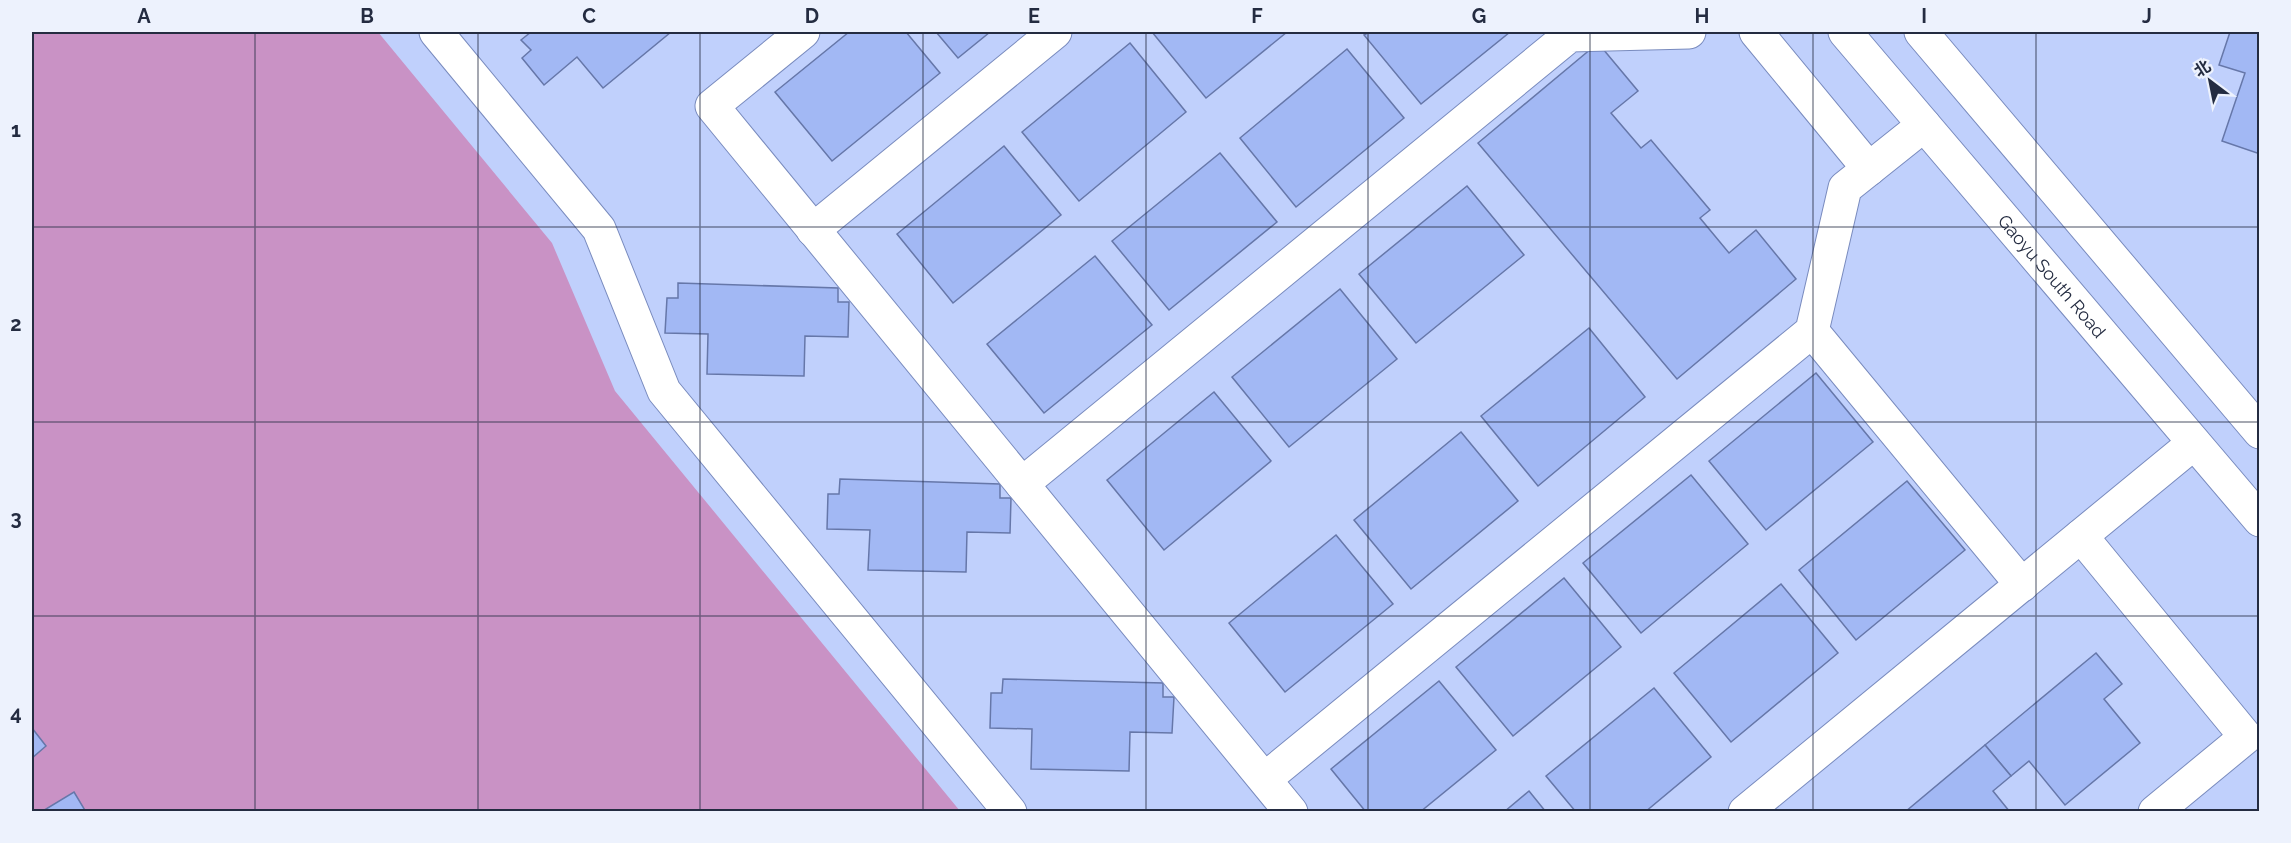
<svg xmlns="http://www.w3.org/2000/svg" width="2291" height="843" font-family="Raleway,'Noto Sans SC',sans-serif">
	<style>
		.green { fill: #c992c5 }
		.building { fill: #a2b8f4; stroke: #6677a9; stroke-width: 1.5 }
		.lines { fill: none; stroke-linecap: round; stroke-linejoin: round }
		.minor-casing { stroke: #798bbe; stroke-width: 35 }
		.minor { stroke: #fff; stroke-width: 33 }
		.grid { fill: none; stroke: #242c41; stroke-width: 1.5; stroke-opacity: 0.55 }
		.labels { text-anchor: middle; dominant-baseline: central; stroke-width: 4.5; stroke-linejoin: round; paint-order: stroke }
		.street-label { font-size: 18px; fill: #242c41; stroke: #edf2fd }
		.neatline { fill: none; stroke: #242c41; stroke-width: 2 }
		.grid-label { font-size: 20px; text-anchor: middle; font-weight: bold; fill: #242c41 }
	</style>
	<rect width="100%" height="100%" fill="#c0d0fc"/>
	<path class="green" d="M 32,32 L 378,32 L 552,243 L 615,391 L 960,811 L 32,812 Z"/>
	<g class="building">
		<path d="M 531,32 L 671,32 L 603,88 L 577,57 L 544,85 L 522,58 L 531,50 L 521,40 Z"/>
		<path d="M 849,32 L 906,32 L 940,73 L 832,161 L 775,92 Z"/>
		<path d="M 936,32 L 990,32 L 958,58 Z"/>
		<path d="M 1152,32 L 1287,32 L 1206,98 Z"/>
		<path d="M 1369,32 L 1510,32 L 1421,104 L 1364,35 Z"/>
		<path d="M 2230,32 L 2260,32 L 2260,154 L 2222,141 L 2245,73 L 2219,65 Z"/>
		<path d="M 1130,43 L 1186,112 L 1079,201 L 1022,132 Z"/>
		<path d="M 1598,43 L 1638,91 L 1611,113 L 1641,148 L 1651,140 L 1710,210 L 1700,218 L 1729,253 L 1756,230 L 1796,279 L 1677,379 L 1478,143 Z"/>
		<path d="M 1347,49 L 1404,118 L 1296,207 L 1240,138 Z"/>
		<path d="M 1004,146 L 1061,215 L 953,303 L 897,234 Z"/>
		<path d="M 1220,153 L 1277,222 L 1169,310 L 1112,241 Z"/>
		<path d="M 1467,186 L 1524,255 L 1416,343 L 1359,274 Z"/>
		<path d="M 1095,256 L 1152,325 L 1044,413 L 987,344 Z"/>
		<path d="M 678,283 L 838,288 L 838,302 L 849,302 L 848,337 L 805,336 L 804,376 L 707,374 L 708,334 L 665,333 L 667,298 L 678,298 Z"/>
		<path d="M 1340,289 L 1397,359 L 1289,447 L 1232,377 Z"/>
		<path d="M 1589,328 L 1645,397 L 1538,486 L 1481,416 Z"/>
		<path d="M 1816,373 L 1873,442 L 1766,530 L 1709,461 Z"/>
		<path d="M 1214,392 L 1271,461 L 1164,550 L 1107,480 Z"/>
		<path d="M 1461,432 L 1518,501 L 1411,589 L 1354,520 Z"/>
		<path d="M 1691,475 L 1748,544 L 1641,633 L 1583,563 Z"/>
		<path d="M 840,479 L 1000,484 L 1000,498 L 1011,498 L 1010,533 L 967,532 L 966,572 L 868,570 L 870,530 L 827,529 L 828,494 L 839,494 Z"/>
		<path d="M 1907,481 L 1965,550 L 1856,640 L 1799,570 Z"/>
		<path d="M 1336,535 L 1393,604 L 1285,692 L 1229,623 Z"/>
		<path d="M 1564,578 L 1621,647 L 1513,736 L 1456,667 Z"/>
		<path d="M 1781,584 L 1838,653 L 1731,742 L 1674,673 Z"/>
		<path d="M 2096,653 L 2122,684 L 2104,699 L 2140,743 L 2065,805 L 2029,761 L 2011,776 L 1985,745 Z"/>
		<path d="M 1003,679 L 1163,683 L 1163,697 L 1174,697 L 1172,733 L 1130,732 L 1129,771 L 1031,769 L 1032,729 L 990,728 L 991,693 L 1002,693 Z"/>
		<path d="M 1439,681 L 1496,750 L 1420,812 L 1366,812 L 1331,769 Z"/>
		<path d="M 1654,688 L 1711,757 L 1645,812 L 1576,812 L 1546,776 Z"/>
		<path d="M 32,728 L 46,746 L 32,758 Z"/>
		<path d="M 1985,745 L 2011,776 L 1993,791 L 2010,812 L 1905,812 Z"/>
		<path d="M 1529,791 L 1546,812 L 1504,812 Z"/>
		<path d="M 74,792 L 86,812 L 41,812 Z"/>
	</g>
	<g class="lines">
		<g class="minor-casing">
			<g id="minor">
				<path d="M 436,32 L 599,229 L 664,391 L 1010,812"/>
				<path d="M 803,32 L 712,106 L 1291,812"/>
				<path d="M 1756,32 L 1869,169"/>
				<path id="s1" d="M 1845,32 L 2260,520"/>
				<path d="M 1921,32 L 2260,432"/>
				<path d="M 813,230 L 1055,32"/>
				<path d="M 1812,331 L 2022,585"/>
				<path d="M 1022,484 L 1570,35 L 1689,32"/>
				<path d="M 2081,536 L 2246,737 L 2155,812"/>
				<path d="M 1265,779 L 1812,331 L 1845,188 L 1924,125"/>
				<path d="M 1745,812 L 2194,443"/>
			</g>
		</g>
		<use href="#minor" class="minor"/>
	</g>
	<path class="grid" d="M 255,32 L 255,812M 478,32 L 478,812M 700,32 L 700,812M 923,32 L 923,812M 1146,32 L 1146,812M 1368,32 L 1368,812M 1590,32 L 1590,812M 1813,32 L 1813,812M 2036,32 L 2036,812M 32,227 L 2260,227M 32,422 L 2260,422M 32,616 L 2260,616"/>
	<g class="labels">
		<g class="street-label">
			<text stroke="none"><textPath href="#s1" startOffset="320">Gaoyu South Road</textPath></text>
		</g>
	</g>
	<rect width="2291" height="843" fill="none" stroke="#edf2fd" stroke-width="66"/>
	<g transform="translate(2210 81) rotate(328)" stroke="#edf2fd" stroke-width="4.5" paint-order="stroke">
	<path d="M0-4.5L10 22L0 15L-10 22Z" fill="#242c41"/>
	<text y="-9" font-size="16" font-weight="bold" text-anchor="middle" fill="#242c41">北</text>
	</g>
	<rect x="33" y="33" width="2225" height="777" class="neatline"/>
	<g class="grid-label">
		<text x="144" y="23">A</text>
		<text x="367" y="23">B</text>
		<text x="589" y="23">C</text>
		<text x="812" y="23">D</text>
		<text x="1034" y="23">E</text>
		<text x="1257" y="23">F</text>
		<text x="1479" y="23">G</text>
		<text x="1702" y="23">H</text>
		<text x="1924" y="23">I</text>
		<text x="2147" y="23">J</text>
		<text x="16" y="137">1</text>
		<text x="16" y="331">2</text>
		<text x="16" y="525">3</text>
		<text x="16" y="720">4</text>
	</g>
</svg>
